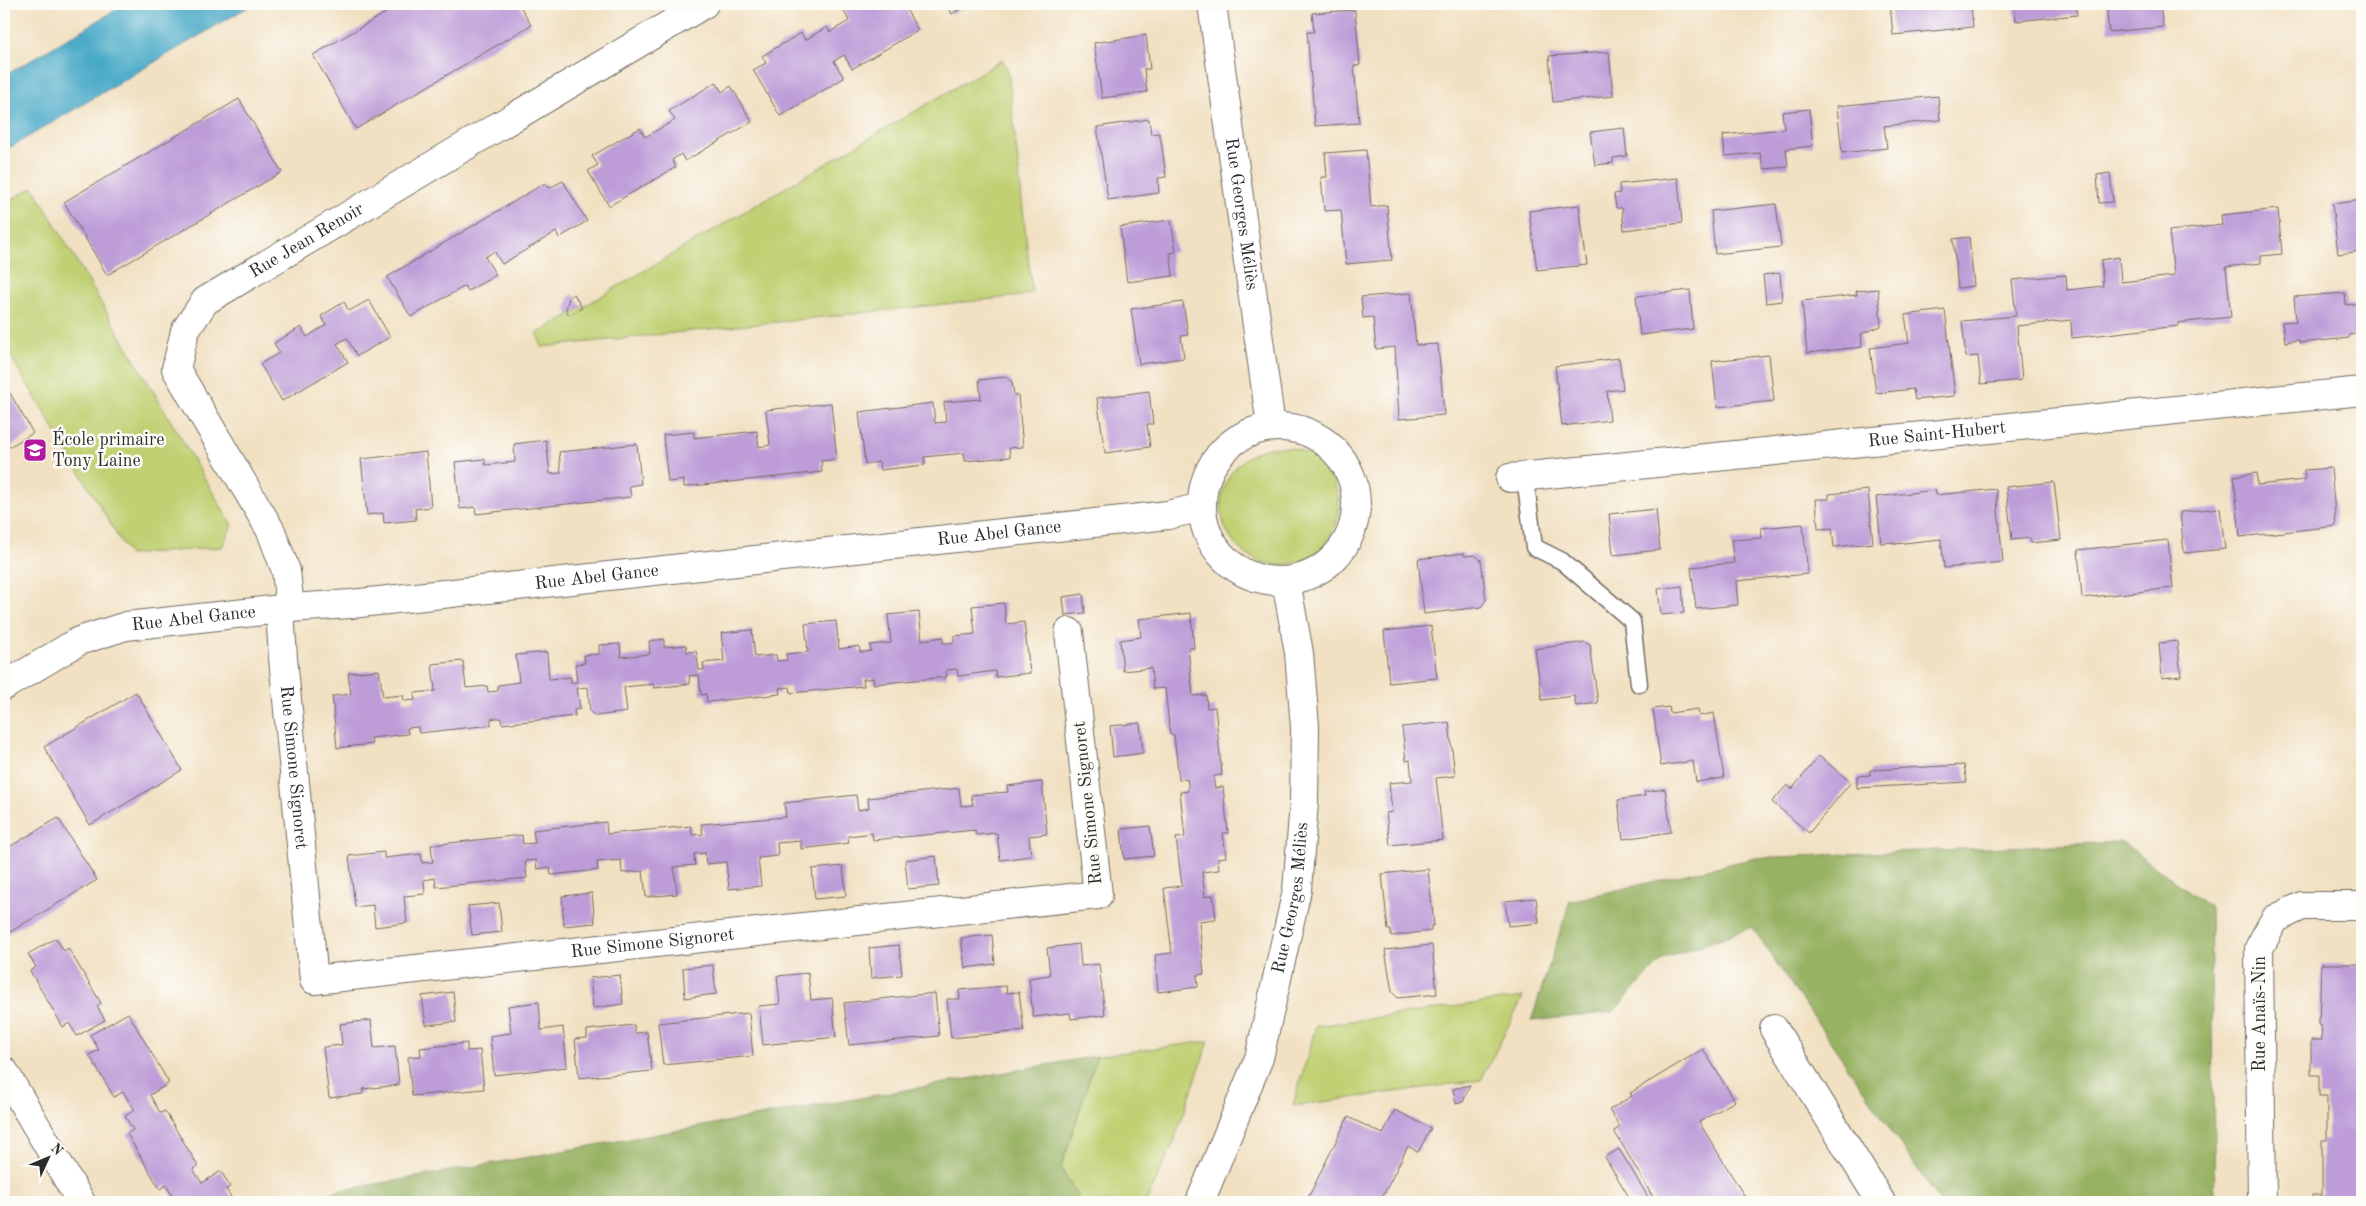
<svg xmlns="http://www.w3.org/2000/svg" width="2366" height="1206" font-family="'Old Standard TT',serif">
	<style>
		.green { fill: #c0d072; stroke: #767e4e }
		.forest { fill: #98b264; stroke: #626e48 }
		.water { fill: #47a9c7; stroke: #396a79 }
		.building { fill: #bd9cd8 }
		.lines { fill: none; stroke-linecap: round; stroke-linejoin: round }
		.lane-casing { stroke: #706a60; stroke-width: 19 }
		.street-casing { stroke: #706a60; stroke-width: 30 }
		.lane { stroke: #fff; stroke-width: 16 }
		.street { stroke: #fff; stroke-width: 28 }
		.labels { text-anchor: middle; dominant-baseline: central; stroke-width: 5; stroke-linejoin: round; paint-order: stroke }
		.street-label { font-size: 18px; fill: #2b2b2b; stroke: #fdfcf7 }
		.poi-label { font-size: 18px; fill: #2b2b2b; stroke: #fdfcf7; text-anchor: start }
	</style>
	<rect width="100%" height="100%" fill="#fdfcf7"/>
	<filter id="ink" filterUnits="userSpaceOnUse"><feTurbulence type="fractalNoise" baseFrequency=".02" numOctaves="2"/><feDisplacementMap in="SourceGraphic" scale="10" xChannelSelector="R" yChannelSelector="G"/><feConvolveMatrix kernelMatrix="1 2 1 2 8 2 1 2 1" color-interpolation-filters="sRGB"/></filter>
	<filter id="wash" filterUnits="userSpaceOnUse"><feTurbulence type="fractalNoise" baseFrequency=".0096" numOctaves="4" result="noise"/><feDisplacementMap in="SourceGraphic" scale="20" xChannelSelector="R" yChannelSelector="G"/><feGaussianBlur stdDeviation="1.12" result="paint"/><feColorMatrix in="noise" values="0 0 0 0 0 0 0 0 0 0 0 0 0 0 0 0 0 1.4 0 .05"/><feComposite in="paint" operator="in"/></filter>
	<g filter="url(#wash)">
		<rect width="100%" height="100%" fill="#f1e0c1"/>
		<g class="green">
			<path d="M 1002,60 L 1008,70 L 1032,293 L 1021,296 L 542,347 L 537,334 Z"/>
			<path d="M 33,187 L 232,525 L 222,547 L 129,555 L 4,345 L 4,204 Z"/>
			<circle cx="1280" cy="506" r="59"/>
			<path d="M 1523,997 L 1481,1080 L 1293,1106 L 1316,1026 Z"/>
			<path d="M 1209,1041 L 1173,1144 L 1146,1202 L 1081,1202 L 1061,1168 L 1097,1056 Z"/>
		</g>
		<g class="forest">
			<path d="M 2122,842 L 2210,907 L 2215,1202 L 1940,1202 L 1752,927 L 1663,959 L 1613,1012 L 1531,1021 L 1570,901 L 1755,858 Z"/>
			<path d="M 1097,1056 L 1061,1168 L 1081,1202 L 304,1202 L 337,1191 Z"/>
		</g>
		<path class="water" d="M 126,4 L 253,4 L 4,151 L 4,76 Z"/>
		<g id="blocks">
			<g class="building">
				<path d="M 401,4 L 519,4 L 531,25 L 356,129 L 313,55 Z"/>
				<path d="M 856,4 L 903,4 L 918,30 L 852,69 L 844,55 L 834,61 L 844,78 L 780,116 L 753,70 L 766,63 L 762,56 L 801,33 L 805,40 L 827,27 L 830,32 L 849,21 L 844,11 Z"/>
				<path d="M 946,4 L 970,4 L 952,14 Z"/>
				<path d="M 1890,4 L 1971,4 L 1973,27 L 1893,35 Z"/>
				<path d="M 2014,4 L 2076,4 L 2077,15 L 2016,21 Z"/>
				<path d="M 2106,4 L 2160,4 L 2163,27 L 2109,32 Z"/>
				<path d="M 1355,10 L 1360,65 L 1354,66 L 1359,123 L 1315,126 L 1307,32 L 1314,32 L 1312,13 Z"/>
				<path d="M 1146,35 L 1150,69 L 1144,69 L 1147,92 L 1102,98 L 1094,43 Z"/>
				<path d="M 1609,52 L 1613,96 L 1553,102 L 1549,56 Z"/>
				<path d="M 716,82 L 722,92 L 731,86 L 752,122 L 685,161 L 681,154 L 672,160 L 676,167 L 609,206 L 588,171 L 598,165 L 592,156 L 640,128 L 645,137 L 675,120 L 669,111 Z"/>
				<path d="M 1938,96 L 1940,120 L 1884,126 L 1887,148 L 1842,153 L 1837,106 Z"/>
				<path d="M 239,99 L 282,172 L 107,275 L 64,202 Z"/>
				<path d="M 1809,109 L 1813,146 L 1786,149 L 1788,167 L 1764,169 L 1760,153 L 1725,156 L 1723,135 L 1784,129 L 1782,112 Z"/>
				<path d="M 1149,119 L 1151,134 L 1159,133 L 1161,140 L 1166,177 L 1158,178 L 1159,193 L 1108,200 L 1097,127 Z"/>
				<path d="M 1624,128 L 1627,156 L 1613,158 L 1613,163 L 1595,165 L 1590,132 Z"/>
				<path d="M 1366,150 L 1371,207 L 1387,205 L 1392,260 L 1346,264 L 1341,210 L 1324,211 L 1321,177 L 1327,177 L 1325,153 Z"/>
				<path d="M 2110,173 L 2113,202 L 2099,203 L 2097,175 Z"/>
				<path d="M 1678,178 L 1682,223 L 1624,230 L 1622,208 L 1616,208 L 1614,194 L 1620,193 L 1619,184 Z"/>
				<path d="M 563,181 L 587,221 L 559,238 L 556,232 L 502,264 L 494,251 L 490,254 L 485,257 L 496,275 L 468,291 L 465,286 L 411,317 L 387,277 L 545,183 L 549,188 Z"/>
				<path d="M 2362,200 L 2362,251 L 2338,254 L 2332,204 Z"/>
				<path d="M 1776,204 L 1781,247 L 1715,254 L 1711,211 Z"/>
				<path d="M 1579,205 L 1587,265 L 1537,270 L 1529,211 Z"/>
				<path d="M 2278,209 L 2282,254 L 2261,256 L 2261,263 L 2226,267 L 2231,317 L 2178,323 L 2178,326 L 2072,338 L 2071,320 L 2017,326 L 2022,380 L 1981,384 L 1978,356 L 1966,357 L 1962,321 L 2016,316 L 2012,280 L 2066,275 L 2067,290 L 2103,286 L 2101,260 L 2119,257 L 2121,282 L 2174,276 L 2169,231 L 2222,225 L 2221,215 Z"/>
				<path d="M 1171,220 L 1176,252 L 1170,253 L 1173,276 L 1127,282 L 1120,227 Z"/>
				<path d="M 1969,237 L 1974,286 L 1958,288 L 1953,239 Z"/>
				<path d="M 1780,273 L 1782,301 L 1766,303 L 1763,275 Z"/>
				<path d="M 1878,289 L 1881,326 L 1861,334 L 1862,347 L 1807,353 L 1802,301 L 1857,295 L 1856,291 Z"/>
				<path d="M 1690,290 L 1693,329 L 1640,335 L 1636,296 Z"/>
				<path d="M 1411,293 L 1416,345 L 1438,344 L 1444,415 L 1399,419 L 1395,347 L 1376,349 L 1373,317 L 1363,318 L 1361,297 Z"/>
				<path d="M 2345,293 L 2346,305 L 2362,303 L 2362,333 L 2349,335 L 2349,338 L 2299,343 L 2299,340 L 2285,342 L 2282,322 L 2296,321 L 2294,297 Z"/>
				<path d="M 574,294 L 582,308 L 569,315 L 566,310 L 569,297 Z"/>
				<path d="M 369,300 L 390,337 L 357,356 L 347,338 L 337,344 L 348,362 L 282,401 L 260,364 L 279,353 L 274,343 L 301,327 L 307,337 L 326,325 L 321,316 L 344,302 L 349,311 Z"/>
				<path d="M 1183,302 L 1188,335 L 1181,336 L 1184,358 L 1139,364 L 1131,309 Z"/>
				<path d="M 1945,310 L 1955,396 L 1915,400 L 1913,389 L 1876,393 L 1870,348 L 1909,343 L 1905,315 Z"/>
				<path d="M 1769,355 L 1774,401 L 1717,407 L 1712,361 Z"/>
				<path d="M 1619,358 L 1623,389 L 1607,391 L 1610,420 L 1562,426 L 1555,366 Z"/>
				<path d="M 1006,377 L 1012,382 L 1014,395 L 1018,395 L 1023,447 L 1009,448 L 1010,457 L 965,461 L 964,453 L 924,457 L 925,465 L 880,470 L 879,462 L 865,464 L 859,412 L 933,403 L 935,423 L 946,422 L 944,402 L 981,399 L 979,380 Z"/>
				<path d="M 4,383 L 33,433 L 4,450 Z"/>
				<path d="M 1149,391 L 1153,424 L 1147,424 L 1150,447 L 1105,453 L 1097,398 Z"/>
				<path d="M 831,403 L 837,459 L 821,461 L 822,472 L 684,487 L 684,480 L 668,482 L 663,435 L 694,432 L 694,438 L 757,431 L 759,447 L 770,445 L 766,410 Z"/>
				<path d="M 546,440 L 550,474 L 561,473 L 559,452 L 637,444 L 641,484 L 629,486 L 631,497 L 476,514 L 475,507 L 460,509 L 455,462 L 485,459 L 485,465 L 515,462 L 514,444 Z"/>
				<path d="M 426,452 L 431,507 L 415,509 L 416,520 L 384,523 L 383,513 L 367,515 L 361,459 Z"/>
				<path d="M 2331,468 L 2336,526 L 2240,537 L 2234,476 L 2257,473 L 2257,485 L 2305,480 L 2304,470 Z"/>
				<path d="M 2054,482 L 2061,540 L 2031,543 L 2030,538 L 2012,540 L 2006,487 Z"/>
				<path d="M 1996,489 L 2003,562 L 1944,568 L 1941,539 L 1895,544 L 1894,542 L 1881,543 L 1876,497 L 1936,490 L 1936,495 Z"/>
				<path d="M 1868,490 L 1873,543 L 1834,547 L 1832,528 L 1818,529 L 1816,499 L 1829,499 L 1829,494 Z"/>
				<path d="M 2220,508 L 2225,549 L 2184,553 L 2180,512 Z"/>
				<path d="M 1656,509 L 1660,550 L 1613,555 L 1609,514 Z"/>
				<path d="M 1803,524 L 1808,574 L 1736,581 L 1738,605 L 1696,609 L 1691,567 L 1734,563 L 1731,540 L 1762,538 L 1761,528 Z"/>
				<path d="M 2168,540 L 2173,588 L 2082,598 L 2078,550 Z"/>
				<path d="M 1464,553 L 1464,556 L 1475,555 L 1481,560 L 1486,600 L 1481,607 L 1424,614 L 1418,559 Z"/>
				<path d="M 1682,586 L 1684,613 L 1661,615 L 1658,589 Z"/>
				<path d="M 1083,594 L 1085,613 L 1065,615 L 1063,597 Z"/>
				<path d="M 1004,603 L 1006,624 L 1024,622 L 1030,673 L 996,677 L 995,671 L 958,676 L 957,669 L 946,670 L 947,677 L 874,684 L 873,678 L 869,679 L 863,679 L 864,686 L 791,693 L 790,687 L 779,688 L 780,694 L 707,702 L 706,694 L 701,695 L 699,675 L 689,676 L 690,684 L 654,688 L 653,684 L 624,687 L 627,712 L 595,716 L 590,712 L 588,687 L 577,688 L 580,709 L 574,710 L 575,716 L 502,724 L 501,718 L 496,718 L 491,719 L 491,725 L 419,733 L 418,727 L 407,728 L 408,734 L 371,738 L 372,744 L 337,748 L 332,696 L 351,694 L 348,673 L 379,670 L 383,697 L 403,695 L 404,701 L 415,700 L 414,693 L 435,691 L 432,664 L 463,661 L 466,688 L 487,686 L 488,692 L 498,691 L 498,685 L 519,682 L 516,655 L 547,652 L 549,679 L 571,677 L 571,683 L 577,682 L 575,664 L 585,663 L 584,655 L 599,654 L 599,645 L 620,644 L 621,657 L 650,654 L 649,641 L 664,639 L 664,647 L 686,645 L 687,652 L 696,651 L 699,670 L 704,670 L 703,663 L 724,661 L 721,633 L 752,630 L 755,657 L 776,655 L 777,661 L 787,660 L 786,654 L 808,652 L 805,624 L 836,621 L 839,649 L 859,646 L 860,652 L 866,652 L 871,651 L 870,645 L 891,643 L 888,615 L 919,612 L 922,640 L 943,637 L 943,643 L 949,643 L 954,642 L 954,636 L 975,634 L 972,606 Z"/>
				<path d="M 1191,613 L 1194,648 L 1188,648 L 1193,696 L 1206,695 L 1207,708 L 1215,707 L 1222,775 L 1214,776 L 1214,783 L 1215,788 L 1223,787 L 1228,833 L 1223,833 L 1226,857 L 1218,858 L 1219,870 L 1202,872 L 1205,897 L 1213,895 L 1216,919 L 1199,921 L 1204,974 L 1197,975 L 1198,987 L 1158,992 L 1155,955 L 1172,953 L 1164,888 L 1182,886 L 1176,838 L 1185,837 L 1180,792 L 1188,791 L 1188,785 L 1187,779 L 1179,780 L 1174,735 L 1170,735 L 1165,688 L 1153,689 L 1151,668 L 1123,671 L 1120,640 L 1141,637 L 1139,619 Z"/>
				<path d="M 1431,626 L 1437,678 L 1389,683 L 1384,631 Z"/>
				<path d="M 2177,641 L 2181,676 L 2162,678 L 2159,643 Z"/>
				<path d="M 1585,642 L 1590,645 L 1598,703 L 1576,706 L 1574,696 L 1542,700 L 1535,649 Z"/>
				<path d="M 136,692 L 182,770 L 90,825 L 44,747 Z"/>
				<path d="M 1669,707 L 1670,713 L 1698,709 L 1699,716 L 1714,713 L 1724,778 L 1696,782 L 1693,761 L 1661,766 L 1653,709 Z"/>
				<path d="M 1449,722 L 1455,776 L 1436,778 L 1443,840 L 1390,845 L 1386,813 L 1392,812 L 1389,783 L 1412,781 L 1410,760 L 1406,761 L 1402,727 Z"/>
				<path d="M 1140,723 L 1143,753 L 1113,757 L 1110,726 Z"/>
				<path d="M 1819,756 L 1851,782 L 1809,833 L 1772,802 L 1787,785 L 1792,789 Z"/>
				<path d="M 1964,765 L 1967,782 L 1857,788 L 1857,776 L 1870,775 L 1870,770 Z"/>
				<path d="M 1042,782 L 1047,834 L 1029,836 L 1031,856 L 1000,860 L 997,833 L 976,835 L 975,830 L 873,840 L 872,833 L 866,834 L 848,836 L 849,843 L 801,849 L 801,841 L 777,843 L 778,856 L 758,858 L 761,886 L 729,889 L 726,862 L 706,864 L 705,853 L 694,854 L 695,865 L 674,867 L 677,894 L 646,897 L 643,871 L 622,873 L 621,860 L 597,862 L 598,870 L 551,875 L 550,867 L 537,869 L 536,860 L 525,861 L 527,878 L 436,887 L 435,878 L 424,880 L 425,894 L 404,896 L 407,923 L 375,927 L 373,905 L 355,907 L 349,856 L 384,852 L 384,858 L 421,854 L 422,863 L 433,862 L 431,845 L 522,835 L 523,844 L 535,843 L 533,830 L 606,822 L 607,834 L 691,826 L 692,835 L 703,834 L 701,824 L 786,817 L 784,803 L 856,795 L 858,810 L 869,808 L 868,798 L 959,788 L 961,806 L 973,805 L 971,795 L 1008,792 L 1007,786 Z"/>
				<path d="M 1665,789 L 1671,832 L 1623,839 L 1618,800 L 1645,796 L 1644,792 Z"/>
				<path d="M 58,818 L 97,880 L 5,935 L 4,850 Z"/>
				<path d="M 1150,826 L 1154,856 L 1124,859 L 1121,829 Z"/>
				<path d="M 936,856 L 939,886 L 908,889 L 905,860 Z"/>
				<path d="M 843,866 L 846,896 L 815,899 L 812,869 Z"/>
				<path d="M 1428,869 L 1434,925 L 1431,926 L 1431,931 L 1391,936 L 1391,930 L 1388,930 L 1382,874 Z"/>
				<path d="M 592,893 L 595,923 L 564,926 L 562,896 Z"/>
				<path d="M 1536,898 L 1539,923 L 1508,926 L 1505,901 Z"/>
				<path d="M 499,903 L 502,932 L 472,935 L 468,906 Z"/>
				<path d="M 992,935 L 995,964 L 965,968 L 961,938 Z"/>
				<path d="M 56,938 L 64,951 L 68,948 L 101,1003 L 97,1006 L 105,1020 L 77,1036 L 69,1023 L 63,1027 L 30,971 L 36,967 L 28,954 Z"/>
				<path d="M 1079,944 L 1081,966 L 1099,964 L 1105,1015 L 1071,1019 L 1070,1013 L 1033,1017 L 1029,978 L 1050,975 L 1047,948 Z"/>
				<path d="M 899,945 L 902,975 L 871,978 L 869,948 Z"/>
				<path d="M 1432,945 L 1437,994 L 1398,998 L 1392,992 L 1385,950 Z"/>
				<path d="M 2321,964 L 2362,964 L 2362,1202 L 2312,1202 L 2312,1195 L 2322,1195 L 2322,1140 L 2327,1140 L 2327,1096 L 2319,1096 L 2319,1075 L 2311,1075 L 2311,1040 L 2322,1040 L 2321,1025 L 2319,1025 Z"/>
				<path d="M 713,965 L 716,994 L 685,998 L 683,968 Z"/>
				<path d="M 808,973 L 811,1000 L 832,998 L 836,1037 L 763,1045 L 759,1006 L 780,1004 L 777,976 Z"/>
				<path d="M 620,975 L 623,1004 L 593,1008 L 590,978 Z"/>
				<path d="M 1006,986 L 1007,993 L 1019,992 L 1024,1031 L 951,1038 L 947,999 L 960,999 L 959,990 Z"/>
				<path d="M 453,992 L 456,1022 L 426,1025 L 422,996 Z"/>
				<path d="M 935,993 L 939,1036 L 849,1045 L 844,1003 Z"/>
				<path d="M 539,1002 L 541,1030 L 563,1027 L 567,1067 L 494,1075 L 490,1036 L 511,1033 L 508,1006 Z"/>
				<path d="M 128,1013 L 169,1083 L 150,1095 L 160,1113 L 165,1111 L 198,1166 L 193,1169 L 202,1183 L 221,1171 L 230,1187 L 226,1189 L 234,1202 L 176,1202 L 166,1185 L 160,1189 L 127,1134 L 133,1130 L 125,1116 L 135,1110 L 123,1092 L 114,1097 L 89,1055 L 99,1050 L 90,1035 Z"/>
				<path d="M 749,1013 L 753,1056 L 663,1065 L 658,1023 Z"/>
				<path d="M 371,1020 L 374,1048 L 395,1046 L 399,1085 L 363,1089 L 363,1094 L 329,1098 L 323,1047 L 342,1045 L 340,1024 Z"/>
				<path d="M 634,1025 L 635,1033 L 647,1032 L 652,1071 L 579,1078 L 575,1039 L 587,1038 L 587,1030 Z"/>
				<path d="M 467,1043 L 467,1051 L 480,1050 L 484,1089 L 412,1096 L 408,1057 L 421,1056 L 420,1048 Z"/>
				<path d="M 1703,1049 L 1735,1101 L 1699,1122 L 1748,1202 L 1656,1202 L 1614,1131 L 1620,1127 L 1609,1110 L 1632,1096 L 1630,1093 Z"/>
				<path d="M 1470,1085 L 1463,1102 L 1456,1104 L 1453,1089 Z"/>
				<path d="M 1395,1110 L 1431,1128 L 1418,1152 L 1408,1146 L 1380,1202 L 1306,1202 L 1348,1117 L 1383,1134 Z"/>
				<path d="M 1619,1149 L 1651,1202 L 1632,1202 L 1605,1157 Z"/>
			</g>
		</g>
	</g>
	<g filter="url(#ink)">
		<use href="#blocks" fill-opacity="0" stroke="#706a60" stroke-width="1"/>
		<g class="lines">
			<g class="lane-casing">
				<path id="lane" d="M 1525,477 L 1534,547 L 1562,561 L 1632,621 L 1639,684"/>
			</g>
			<g class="street-casing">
				<g id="street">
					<path id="s1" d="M 1212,4 L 1271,426"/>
					<circle cx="1279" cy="504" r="77"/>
					<path id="s2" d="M 1510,478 L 2362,391"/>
					<path id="s3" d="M 290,608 L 286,571 L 271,531 L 176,369 L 185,331 L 205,301 L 704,4"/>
					<path id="s4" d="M 280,610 L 283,658 L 314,980 L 1098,895 L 1069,632"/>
					<path id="s5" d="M 4,686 L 79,641 L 126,626 L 290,608 L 351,604 L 1168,515 L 1202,507"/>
					<path d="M 1774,1029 L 1881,1202"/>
					<path d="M 4,1071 L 81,1202"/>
					<path id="s6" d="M 1200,1202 L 1259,1058 L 1297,890 L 1304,803 L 1305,727 L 1299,653 L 1286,581"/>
					<path d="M 2262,1202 L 2259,948 L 2275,919 L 2302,906 L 2362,906"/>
				</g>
			</g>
			<use href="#lane" class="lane"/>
			<use href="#street" class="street"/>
		</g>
	</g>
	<defs>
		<g id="school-square" transform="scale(1.25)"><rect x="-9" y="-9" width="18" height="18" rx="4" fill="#b5179e" stroke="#fdfcf7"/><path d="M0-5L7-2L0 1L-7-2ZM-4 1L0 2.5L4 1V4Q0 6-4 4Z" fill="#fff"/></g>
	</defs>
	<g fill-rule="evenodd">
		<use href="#school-square" x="35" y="450"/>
	</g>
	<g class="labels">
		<g class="street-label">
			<text stroke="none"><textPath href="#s1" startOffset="212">Rue Georges Méliès</textPath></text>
			<text stroke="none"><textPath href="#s3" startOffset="461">Rue Jean Renoir</textPath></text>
			<text stroke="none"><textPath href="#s2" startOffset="429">Rue Saint-Hubert</textPath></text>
			<text stroke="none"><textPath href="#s5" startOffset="1015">Rue Abel Gance</textPath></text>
			<text stroke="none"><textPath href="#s5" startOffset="610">Rue Abel Gance</textPath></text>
			<text stroke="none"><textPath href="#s5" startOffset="205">Rue Abel Gance</textPath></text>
			<text stroke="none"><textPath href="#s4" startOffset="158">Rue Simone Signoret</textPath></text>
			<text transform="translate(1088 803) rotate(-96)">Rue Simone Signoret</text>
			<text stroke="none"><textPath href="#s6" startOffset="319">Rue Georges Méliès</textPath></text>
			<text stroke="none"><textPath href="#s4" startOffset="712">Rue Simone Signoret</textPath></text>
			<text transform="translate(2260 1014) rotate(-90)">Rue Anaïs-Nin</text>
		</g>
		<g class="poi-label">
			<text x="52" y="440">École primaire<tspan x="52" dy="21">Tony Laine</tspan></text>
		</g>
	</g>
	<rect width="2366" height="1206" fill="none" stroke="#fdfcf7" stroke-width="20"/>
	<g transform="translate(48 1158) rotate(46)" stroke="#fdfcf7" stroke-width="4" paint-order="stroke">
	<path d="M0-4L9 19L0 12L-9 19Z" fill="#2b2b2b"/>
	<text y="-8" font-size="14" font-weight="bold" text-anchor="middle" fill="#2b2b2b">N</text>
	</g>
</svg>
